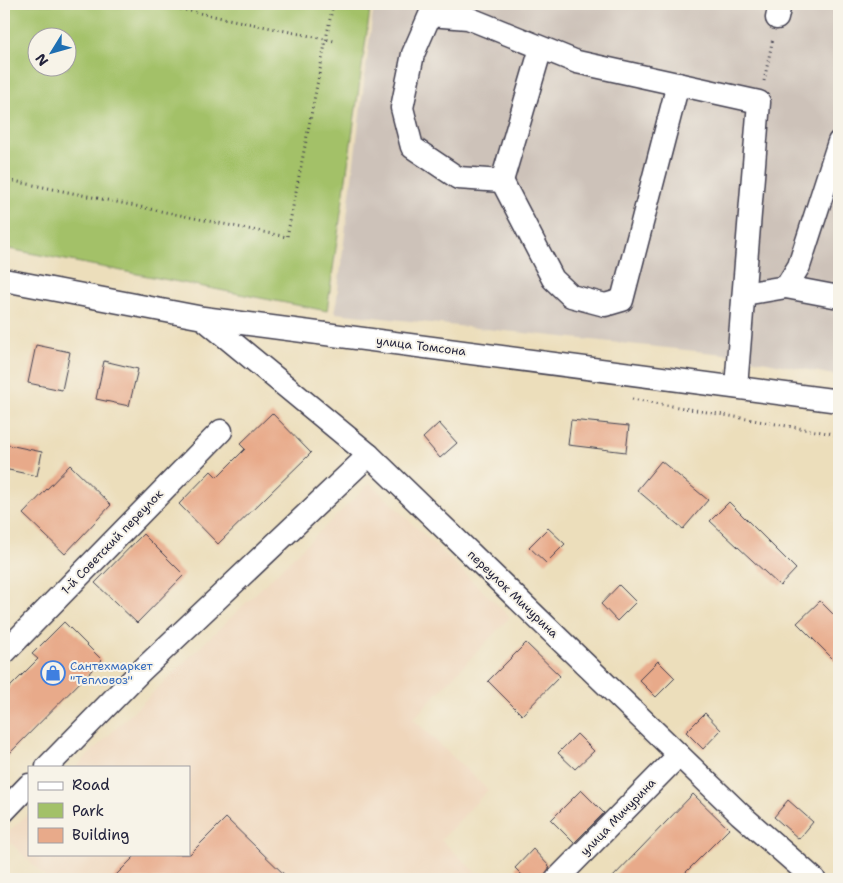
<svg xmlns="http://www.w3.org/2000/svg" width="843" height="883" font-family="'Shantell Sans',sans-serif">
	<style>
		.built { fill: #efd6bb }
		.industrial { fill: #cdc2b9 }
		.green { fill: #a3c168; stroke: #627252; fill-rule: evenodd }
		.building { fill: #e8aa8a }
		.lines { fill: none; stroke-linecap: round; stroke-linejoin: round }
		.minor-casing { stroke: #403e4e; stroke-width: 25 }
		.path { stroke: #403e4e; stroke-width: 3; stroke-dasharray: 1 4; stroke-linecap: butt }
		.minor { stroke: #fff; stroke-width: 22 }
		.labels { text-anchor: middle; dominant-baseline: central; stroke-width: 4; stroke-linejoin: round; paint-order: stroke }
		.street-label { font-size: 12px; fill: #22223b; stroke: #f7f3e8 }
		.shop-label { font-size: 12px; fill: #366cbe; stroke: #f7f3e8; text-anchor: start }
	</style>
	<rect width="100%" height="100%" fill="#f7f3e8"/>
	<filter id="ink" filterUnits="userSpaceOnUse"><feTurbulence type="fractalNoise" baseFrequency=".02" numOctaves="2"/><feDisplacementMap in="SourceGraphic" scale="10" xChannelSelector="R" yChannelSelector="G"/><feConvolveMatrix kernelMatrix="1 2 1 2 8 2 1 2 1" color-interpolation-filters="sRGB"/></filter>
	<filter id="wash" filterUnits="userSpaceOnUse"><feTurbulence type="fractalNoise" baseFrequency=".0096" numOctaves="4" result="noise"/><feDisplacementMap in="SourceGraphic" scale="20" xChannelSelector="R" yChannelSelector="G"/><feGaussianBlur stdDeviation="1.12" result="paint"/><feColorMatrix in="noise" values="0 0 0 0 0 0 0 0 0 0 0 0 0 0 0 0 0 1.4 0 .05"/><feComposite in="paint" operator="in"/></filter>
	<g filter="url(#wash)">
		<rect width="100%" height="100%" fill="#ecdebb"/>
		<path class="built" d="M 370,483 L 510,617 L 413,719 L 488,790 L 441,840 L 483,879 L 47,879 L 4,836 L 29,813 L 29,854 L 189,854 L 189,767 L 76,767 Z"/>
		<path class="industrial" d="M 374,4 L 839,4 L 839,376 L 724,354 L 335,313 Z"/>
		<path class="green" d="M 4,4 L 371,4 L 327,311 L 4,248 ZM 38,38 L 68,38 L 68,68 L 38,68 Z"/>
		<g id="blocks">
			<g class="building">
				<path d="M 36,345 L 70,352 L 62,390 L 28,383 Z"/>
				<path d="M 104,361 L 138,369 L 129,406 L 96,399 Z"/>
				<path d="M 272,413 L 311,453 L 218,544 L 179,504 L 211,471 L 217,477 L 245,449 L 240,444 Z"/>
				<path d="M 571,420 L 629,426 L 626,452 L 568,445 Z"/>
				<path d="M 439,423 L 457,443 L 440,458 L 423,438 Z"/>
				<path d="M 4,444 L 42,452 L 37,476 L 4,469 Z"/>
				<path d="M 661,461 L 708,500 L 683,529 L 637,490 Z"/>
				<path d="M 70,465 L 111,505 L 65,554 L 23,514 Z"/>
				<path d="M 729,502 L 796,569 L 780,586 L 710,521 Z"/>
				<path d="M 548,528 L 565,544 L 546,563 L 529,547 Z"/>
				<path d="M 143,534 L 184,575 L 137,623 L 95,583 Z"/>
				<path d="M 619,585 L 636,602 L 617,621 L 601,604 Z"/>
				<path d="M 820,601 L 839,620 L 839,665 L 797,623 Z"/>
				<path d="M 64,622 L 102,660 L 4,759 L 4,693 L 38,659 L 32,654 Z"/>
				<path d="M 526,643 L 560,676 L 522,715 L 488,681 Z"/>
				<path d="M 658,661 L 675,678 L 656,697 L 639,680 Z"/>
				<path d="M 705,713 L 721,730 L 703,749 L 686,732 Z"/>
				<path d="M 577,734 L 594,751 L 575,769 L 558,753 Z"/>
				<path d="M 581,790 L 604,813 L 574,843 L 551,820 Z"/>
				<path d="M 693,794 L 729,829 L 679,879 L 611,879 Z"/>
				<path d="M 788,800 L 813,822 L 799,839 L 774,817 Z"/>
				<path d="M 226,818 L 289,879 L 112,879 L 137,854 L 190,854 Z"/>
				<path d="M 533,849 L 550,867 L 544,875 L 544,879 L 526,879 L 515,868 Z"/>
			</g>
		</g>
	</g>
	<g filter="url(#ink)">
		<use href="#blocks" fill-opacity="0" stroke="#403e4e" stroke-width="1"/>
		<g class="lines">
			<g class="minor-casing">
				<g id="minor">
					<path d="M 777,18 L 780,4"/>
					<path d="M 541,48 L 502,181 L 458,178 L 412,147 L 402,108 L 413,54 L 430,15 L 468,18 L 577,62 L 759,102 L 736,387"/>
					<path d="M 502,181 L 553,279 L 571,296 L 605,305 L 622,300 L 678,84"/>
					<path d="M 4,280 L 203,318 L 839,401"/>
					<path d="M 786,287 L 839,297"/>
					<path d="M 744,294 L 786,287 L 799,266 L 839,142"/>
					<path d="M 204,319 L 369,455 L 740,814 L 814,879"/>
					<path d="M 4,653 L 221,431"/>
					<path d="M 47,767 L 140,672 L 369,455"/>
					<path d="M 4,811 L 29,785"/>
					<path d="M 557,879 L 679,755"/>
				</g>
			</g>
			<g class="path">
				<path d="M 156,4 L 334,41"/>
				<path d="M 764,81 L 773,38"/>
				<path d="M 4,179 L 287,237 L 333,4"/>
				<path d="M 632,399 L 839,435"/>
			</g>
			<use href="#minor" class="minor"/>
		</g>
	</g>
	<defs>
		<g id="shop-ring" transform="scale(1.25)"><circle r="9.5" fill="#f7f3e8" stroke="#3f7fe0" stroke-width="1.5"/><path d="M-5-2.5h2.3a2.7 3.5 0 0 1 5.4 0H5L5.5 6h-11ZM-1.5-2.5h3a1.5 2.3 0 0 0-3 0Z" fill="#3f7fe0"/></g>
	</defs>
	<g fill-rule="evenodd">
		<use href="#shop-ring" x="53" y="673"/>
	</g>
	<g class="labels">
		<g class="street-label">
			<text transform="translate(421 346) rotate(7)">улица Томсона</text>
			<text transform="translate(112 542) rotate(-46)">1-й Советский переулок</text>
			<text transform="translate(513 594) rotate(44)">переулок Мичурина</text>
			<text transform="translate(618 817) rotate(-46)">улица Мичурина</text>
		</g>
		<g class="shop-label">
			<text x="70" y="666">Сантехмаркет<tspan x="70" dy="14">"Тепловоз"</tspan></text>
		</g>
	</g>
	<rect width="843" height="883" fill="none" stroke="#f7f3e8" stroke-width="20"/>
	<rect x="28" y="766" width="162" height="90" fill="#f7f3e8" stroke="#a29fa3"/>
	<rect x="38" y="782" width="25" height="8" fill="#ffffff" stroke="#a29fa3"/>
	<text x="72" y="790" font-size="15" fill="#22223b">Road</text>
	<rect x="38" y="803" width="25" height="15" fill="#a3c168" stroke="#a29fa3"/>
	<text x="72" y="816" font-size="15" fill="#22223b">Park</text>
	<rect x="38" y="828" width="25" height="15" fill="#e8aa8a" stroke="#a29fa3"/>
	<text x="72" y="840" font-size="15" fill="#22223b">Building</text>
	<g transform="translate(52 52) rotate(233)"><circle r="24" fill="#f7f3e8" stroke="#a29fa3"/>
	<path d="M0-4L9 19L0 12L-9 19Z" fill="#1f6fb2"/>
	<text y="-8" font-size="14" font-weight="bold" text-anchor="middle" fill="#22223b">N</text>
	</g>
</svg>
